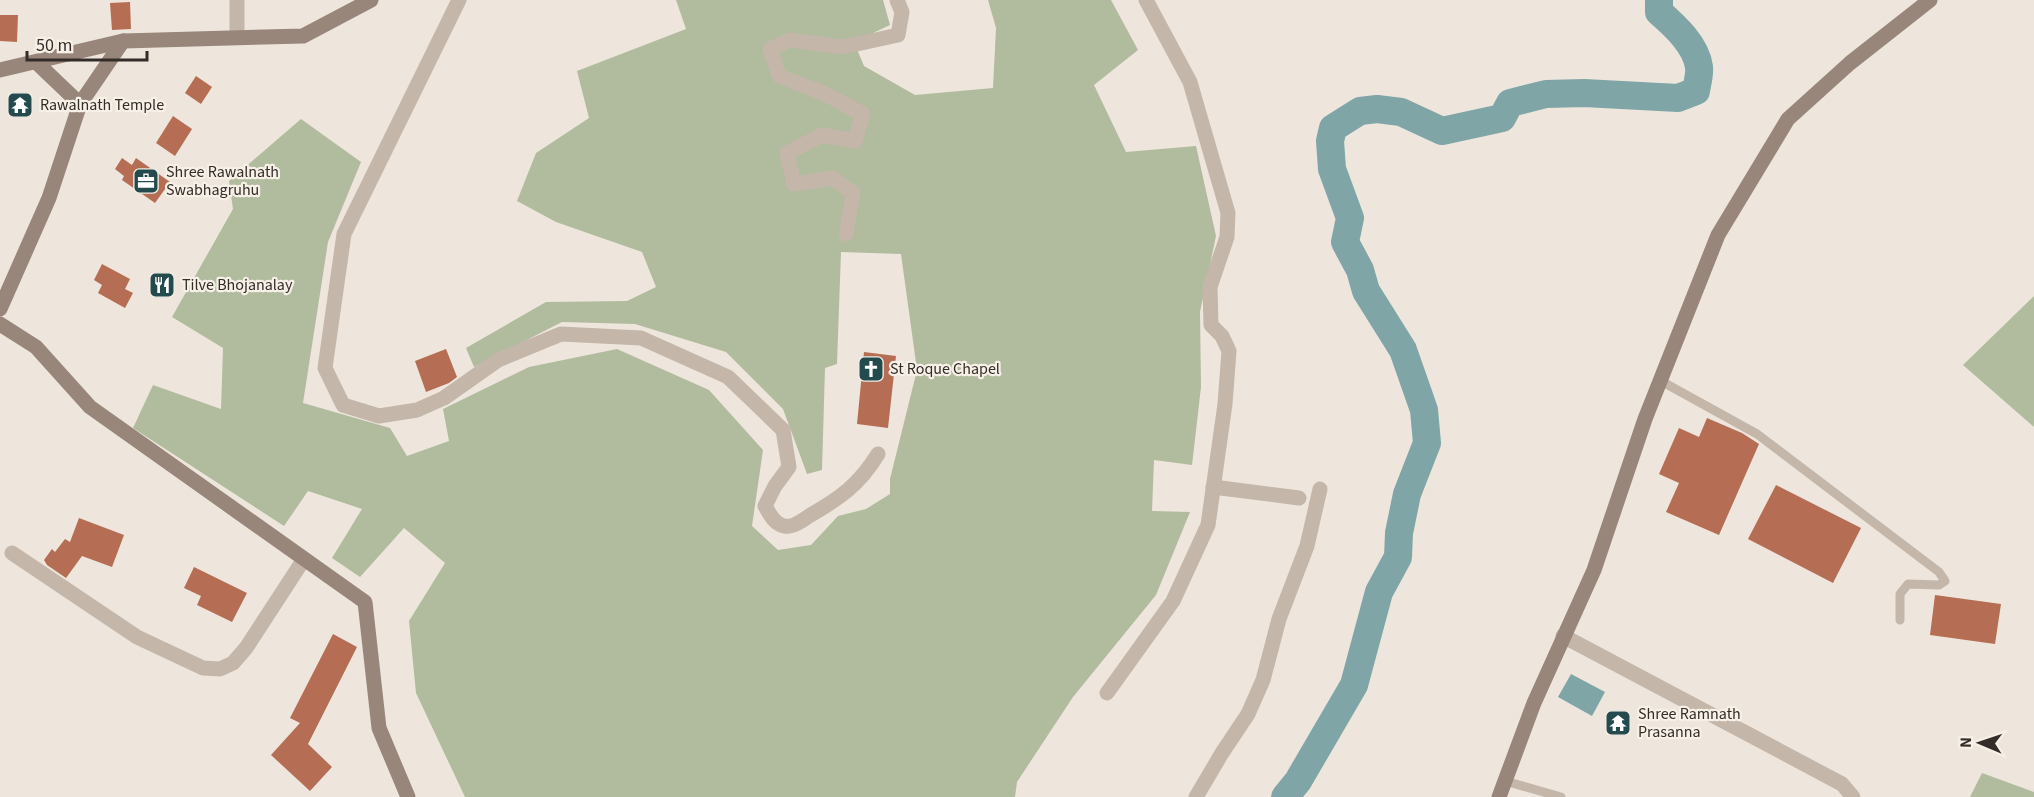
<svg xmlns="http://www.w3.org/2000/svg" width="2034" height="797" font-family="'Source Sans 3',sans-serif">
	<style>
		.green { fill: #b1bb9e }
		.water { fill: #7fa5a7 }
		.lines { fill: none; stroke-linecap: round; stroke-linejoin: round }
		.river { stroke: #7fa5a7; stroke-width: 28 }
		.building { fill: #b56d53 }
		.lane { stroke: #c4b6a9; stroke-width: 9 }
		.street { stroke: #c4b6a9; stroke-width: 15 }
		.secondary { stroke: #98867b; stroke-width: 15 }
		.labels { text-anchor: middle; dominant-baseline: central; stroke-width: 4.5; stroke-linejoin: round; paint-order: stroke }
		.poi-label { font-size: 16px; fill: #332c28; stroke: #f6f0e7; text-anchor: start }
	</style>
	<rect width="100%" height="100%" fill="#eee6dc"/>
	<g class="green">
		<path d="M 676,0 L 883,0 L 890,25 L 854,42 L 864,66 L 915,95 L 993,88 L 996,28 L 988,0 L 1111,0 L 1138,50 L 1094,85 L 1126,152 L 1196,146 L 1216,236 L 1200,312 L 1201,387 L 1192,465 L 1154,460 L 1152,511 L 1190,512 L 1156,595 L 1073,697 L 1017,782 L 1015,797 L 465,797 L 416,693 L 409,621 L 445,563 L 404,528 L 360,577 L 332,558 L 362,509 L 308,491 L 284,526 L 133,428 L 153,385 L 221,409 L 223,348 L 172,317 L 233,209 L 229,181 L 301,119 L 361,162 L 328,242 L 303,403 L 390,428 L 407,456 L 449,441 L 443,409 L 529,367 L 617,349 L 709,390 L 763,450 L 752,526 L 778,550 L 811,545 L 838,516 L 866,509 L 890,494 L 890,479 L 917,370 L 901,254 L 841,252 L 837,364 L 825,368 L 822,470 L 807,474 L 783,409 L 726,352 L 635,324 L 562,322 L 474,367 L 466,348 L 546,302 L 627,301 L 656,287 L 642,252 L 556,222 L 517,201 L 536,153 L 589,118 L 577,71 L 686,29 Z"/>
		<path d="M 2034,296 L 2034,427 L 1963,365 Z"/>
		<path d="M 1982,773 L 2034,792 L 2034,797 L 1970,797 Z"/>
	</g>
	<path class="water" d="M 1571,674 L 1605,692 L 1592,716 L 1558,697 Z"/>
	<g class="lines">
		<path class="river" d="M 1285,797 L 1298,781 L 1354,685 L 1379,592 L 1398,557 L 1399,533 L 1407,494 L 1427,443 L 1424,410 L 1403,350 L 1366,291 L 1360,270 L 1345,242 L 1350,218 L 1332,169 L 1330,141 L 1333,128 L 1360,111 L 1377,109 L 1401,112 L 1442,131 L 1502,118 L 1510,103 L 1546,94 L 1584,93 L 1678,98 L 1696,91 C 1697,84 1700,74 1699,67 C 1696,45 1675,26 1659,12 L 1659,0"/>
	</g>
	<g class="building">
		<path d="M 130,2 L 131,29 L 112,30 L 110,3 Z"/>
		<path d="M 0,15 L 18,15 L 17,42 L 0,41 Z"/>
		<path d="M 196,76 L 212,87 L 201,104 L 185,93 Z"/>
		<path d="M 173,116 L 192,129 L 175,156 L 156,143 Z"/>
		<path d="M 122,158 L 132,165 L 136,158 L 170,182 L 155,203 L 122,180 L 124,176 L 115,169 Z"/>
		<path d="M 102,264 L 130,279 L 125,289 L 133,293 L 125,308 L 98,293 L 102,285 L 94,280 Z"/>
		<path d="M 446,349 L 457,377 L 449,383 L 426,392 L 415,361 Z"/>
		<path d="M 864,352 L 896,356 L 888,428 L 857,424 Z"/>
		<path d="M 1707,418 L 1742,433 L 1759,444 L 1719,535 L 1666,512 L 1679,483 L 1659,474 L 1679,428 L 1699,437 Z"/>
		<path d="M 1776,485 L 1861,528 L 1833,583 L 1748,539 Z"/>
		<path d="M 79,518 L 124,535 L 112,567 L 82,556 L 66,578 L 47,565 L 44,560 L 52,549 L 55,552 L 65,539 L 70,542 Z"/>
		<path d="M 194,567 L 247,593 L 232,622 L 197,605 L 201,596 L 184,588 Z"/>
		<path d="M 1935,595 L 2001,604 L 1995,644 L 1930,635 Z"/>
		<path d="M 333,634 L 357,647 L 308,744 L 332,767 L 310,791 L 271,755 L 300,723 L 290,718 Z"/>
	</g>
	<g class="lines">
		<g class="lane">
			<path d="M 1661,381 L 1757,434 L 1939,572 L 1945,581 L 1939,585 L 1908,584 L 1900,594 L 1900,620"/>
			<path d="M 1505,781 L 1561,797"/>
		</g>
		<g class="street">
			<path d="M 459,0 L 344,234 L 325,368 L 343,405 L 379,416 L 417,410 L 444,398 L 498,360 L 561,334 L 641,338 L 728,377 L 783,430 L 789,467 L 775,486 L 765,506 C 770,514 774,524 784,526 C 792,528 802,521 809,516 C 840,498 859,485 878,454"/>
			<path d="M 237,37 L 237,0"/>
			<path d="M 846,234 L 853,193 L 833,178 L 794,184 L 787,153 L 822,135 L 855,141 L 863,114 L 823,93 L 779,76 L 770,49 L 790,40 L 843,47 L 898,35 L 902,12 L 897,0"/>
			<path d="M 1213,487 L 1299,498"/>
			<path d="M 12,553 L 137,637 L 203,668 L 220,669 L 233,663 L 246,648 L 304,559"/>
			<path d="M 1563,636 L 1842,784 L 1853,797"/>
			<path d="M 1107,693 L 1173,601 L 1208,525 L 1225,404 L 1229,351 L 1222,336 L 1211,325 L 1210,287 L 1227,237 L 1228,213 L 1190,82 L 1146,0"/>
			<path d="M 1196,797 L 1222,753 L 1248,714 L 1263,680 L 1279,619 L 1307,546 L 1320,489"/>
		</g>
		<g class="secondary">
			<path d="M 36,62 L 80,104"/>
			<path d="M 0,70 L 123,41 L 303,36 L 371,0"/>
			<path d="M 0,309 L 49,198 L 80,104 L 123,41"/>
			<path d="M 0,324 L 36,347 L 90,407 L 365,602 L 379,728 L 408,797"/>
			<path d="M 1499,797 L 1534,703 L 1594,570 L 1645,419 L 1718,235 L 1788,119 L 1850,63 L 1930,0"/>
		</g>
	</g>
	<defs>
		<g id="temple-square" transform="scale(1.35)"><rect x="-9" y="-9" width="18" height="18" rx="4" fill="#234b4e" stroke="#f6f0e7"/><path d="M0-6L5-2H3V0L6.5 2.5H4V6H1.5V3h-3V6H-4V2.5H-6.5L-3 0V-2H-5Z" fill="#fff"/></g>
		<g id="office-square" transform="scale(1.35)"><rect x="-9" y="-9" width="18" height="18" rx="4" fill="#234b4e" stroke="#f6f0e7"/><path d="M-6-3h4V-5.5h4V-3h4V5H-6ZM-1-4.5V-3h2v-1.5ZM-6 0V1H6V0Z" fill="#fff"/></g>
		<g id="restaurant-square" transform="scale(1.35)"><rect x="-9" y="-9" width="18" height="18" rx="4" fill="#234b4e" stroke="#f6f0e7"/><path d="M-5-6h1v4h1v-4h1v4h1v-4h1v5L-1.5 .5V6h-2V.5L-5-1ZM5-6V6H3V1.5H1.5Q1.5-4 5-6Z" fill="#fff"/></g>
		<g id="church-square" transform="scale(1.35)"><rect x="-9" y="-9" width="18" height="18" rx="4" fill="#234b4e" stroke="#f6f0e7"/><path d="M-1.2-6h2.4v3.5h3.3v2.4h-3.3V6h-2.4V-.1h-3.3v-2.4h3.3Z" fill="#fff"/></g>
	</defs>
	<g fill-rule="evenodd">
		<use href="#temple-square" x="20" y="105"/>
		<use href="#office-square" x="146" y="181"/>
		<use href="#restaurant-square" x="162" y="285"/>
		<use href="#church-square" x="871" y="369"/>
		<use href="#temple-square" x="1618" y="723"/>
	</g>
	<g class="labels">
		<g class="poi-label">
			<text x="40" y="105">Rawalnath Temple</text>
			<text x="166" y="172">Shree Rawalnath<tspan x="166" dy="18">Swabhagruhu</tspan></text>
			<text x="182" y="285">Tilve Bhojanalay</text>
			<text x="890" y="369">St Roque Chapel</text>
			<text x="1638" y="714">Shree Ramnath<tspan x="1638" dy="18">Prasanna</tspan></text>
		</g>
	</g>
	<g transform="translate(1980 743) rotate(272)" stroke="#f6f0e7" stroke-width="4.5" paint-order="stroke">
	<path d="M0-4.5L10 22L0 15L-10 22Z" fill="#332c28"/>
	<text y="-9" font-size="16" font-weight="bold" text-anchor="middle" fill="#332c28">N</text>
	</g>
	<path d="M27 51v9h120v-9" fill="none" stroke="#332c28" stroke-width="3"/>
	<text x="36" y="51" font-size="18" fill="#332c28" stroke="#f6f0e7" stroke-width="4.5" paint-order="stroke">50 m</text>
</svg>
